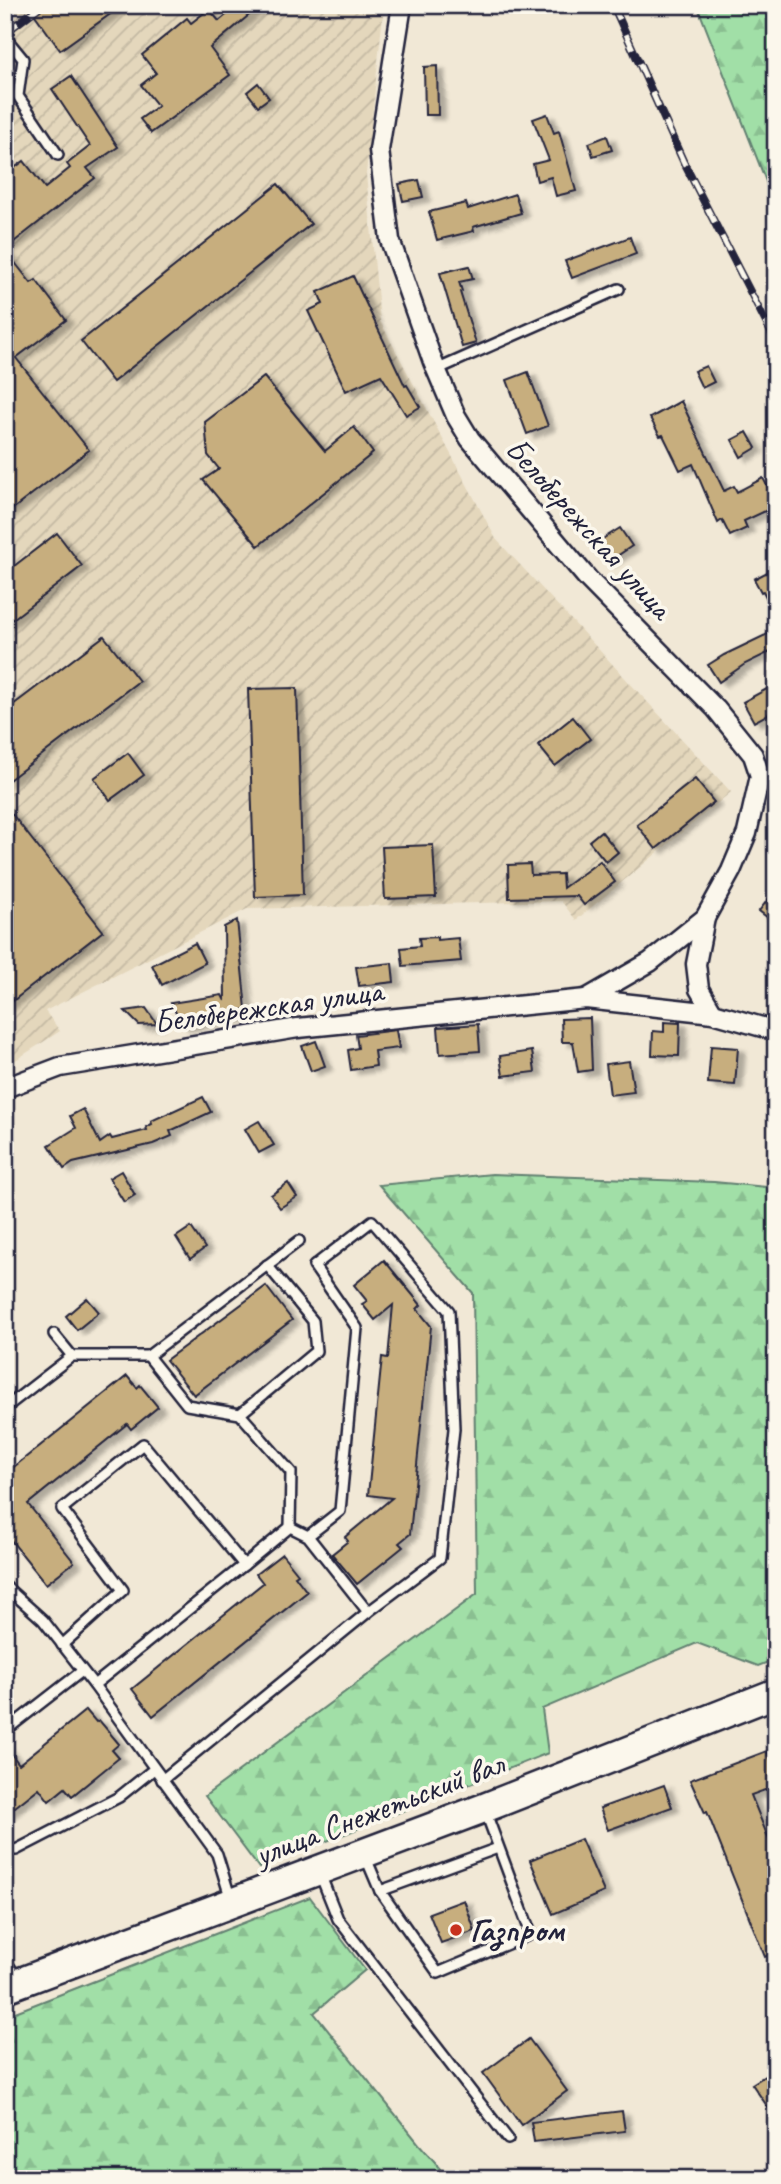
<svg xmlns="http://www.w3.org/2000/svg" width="781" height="2184" font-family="Caveat,sans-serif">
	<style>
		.industrial { fill: url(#industrial-furrows) }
		.forest { fill: url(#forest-firs); stroke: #628071; stroke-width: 2 }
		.building { fill: #c7ae7e; stroke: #22223b; stroke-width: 2; filter: url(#shadow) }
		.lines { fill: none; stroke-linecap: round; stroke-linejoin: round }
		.lane-casing { stroke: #22223b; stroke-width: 14 }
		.street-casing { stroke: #22223b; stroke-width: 23 }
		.primary-casing { stroke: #22223b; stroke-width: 33 }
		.lane { stroke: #fbf7ec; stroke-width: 9 }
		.street { stroke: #fbf7ec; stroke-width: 18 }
		.primary { stroke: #fbf7ec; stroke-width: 28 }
		.rail-casing { stroke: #22223b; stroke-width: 8 }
		.rail { stroke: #fbf7ec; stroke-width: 5; stroke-dasharray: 16; stroke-linecap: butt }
		.poi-dot { fill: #c8321e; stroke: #fbf7ec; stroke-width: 2.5 }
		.labels { text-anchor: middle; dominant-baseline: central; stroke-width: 7; stroke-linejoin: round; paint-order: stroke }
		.street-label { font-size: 33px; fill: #22223b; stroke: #fbf7ec }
		.poi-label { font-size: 33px; font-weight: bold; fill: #22223b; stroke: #fbf7ec; text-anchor: start }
	</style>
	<defs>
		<pattern id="industrial-furrows" width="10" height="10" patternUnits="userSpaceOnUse" patternTransform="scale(1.75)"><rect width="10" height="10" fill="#e4d7bc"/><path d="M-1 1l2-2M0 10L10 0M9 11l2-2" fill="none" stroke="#c3b8a2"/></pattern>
		<pattern id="forest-firs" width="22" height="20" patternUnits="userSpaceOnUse" patternTransform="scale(1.75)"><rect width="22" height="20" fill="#a1dfa7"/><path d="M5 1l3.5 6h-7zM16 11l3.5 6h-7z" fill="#8abf91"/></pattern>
		<filter id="shadow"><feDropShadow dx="7" dy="4" stdDeviation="2" flood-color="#0004"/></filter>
	</defs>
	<rect width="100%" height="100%" fill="#f1e8d6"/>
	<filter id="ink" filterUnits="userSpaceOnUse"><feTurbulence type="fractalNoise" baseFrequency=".0143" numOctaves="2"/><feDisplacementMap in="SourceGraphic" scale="14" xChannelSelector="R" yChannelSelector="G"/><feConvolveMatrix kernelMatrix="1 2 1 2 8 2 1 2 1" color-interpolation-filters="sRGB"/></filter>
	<g filter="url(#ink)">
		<path class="industrial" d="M 5,5 L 384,5 L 366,174 L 380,321 L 496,539 L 731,792 L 576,920 L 561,901 L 247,909 L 45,1011 L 60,1031 L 5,1067 Z"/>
		<g class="forest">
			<path d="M 697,5 L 776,5 L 776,207 Z"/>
			<path d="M 492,1174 L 714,1182 L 776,1188 L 776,1659 L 758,1666 L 697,1643 L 542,1709 L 548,1753 L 259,1868 L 205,1796 L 477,1594 L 473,1293 L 379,1185 Z"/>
			<path d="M 310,1897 L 365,1970 L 314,2013 L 419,2144 L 450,2179 L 5,2179 L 5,2016 Z"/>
		</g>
		<g class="building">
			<path d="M 28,5 L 123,5 L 60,50 Z"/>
			<path d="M 238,5 L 261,5 L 210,48 L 230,75 L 151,133 L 140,119 L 158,106 L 141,85 L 156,73 L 142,55 L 187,18 L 191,23 L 209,9 L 219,21 Z"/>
			<path d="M 437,66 L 438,115 L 425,115 L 424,67 Z"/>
			<path d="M 71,76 L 118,147 L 87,168 L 95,178 L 5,249 L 5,159 L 13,169 L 24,161 L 45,188 L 70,168 L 67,164 L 90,146 L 52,89 Z"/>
			<path d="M 258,83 L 269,98 L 258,106 L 247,92 Z"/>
			<path d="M 547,114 L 554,133 L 559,131 L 576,191 L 556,196 L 551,177 L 537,181 L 533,164 L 549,160 L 533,119 Z"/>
			<path d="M 607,136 L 612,150 L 593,156 L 589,143 Z"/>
			<path d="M 419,180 L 423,197 L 403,201 L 399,184 Z"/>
			<path d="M 278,184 L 311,224 L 113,382 L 81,341 Z"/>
			<path d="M 515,194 L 521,213 L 473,227 L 474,231 L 437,240 L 429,212 L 466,203 L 468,209 Z"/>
			<path d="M 630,237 L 636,254 L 572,278 L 565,261 Z"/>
			<path d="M 5,250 L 31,283 L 36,280 L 66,320 L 16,358 L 89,450 L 5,515 Z"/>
			<path d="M 469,266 L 473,279 L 459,282 L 462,291 L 460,292 L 476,343 L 462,347 L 440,273 Z"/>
			<path d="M 353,276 L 405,386 L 407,385 L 420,407 L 406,415 L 381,375 L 346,391 L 308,311 L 323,304 L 318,292 Z"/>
			<path d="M 706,366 L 714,382 L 702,388 L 694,371 Z"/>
			<path d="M 528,372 L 548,426 L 527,434 L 507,380 Z"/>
			<path d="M 264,377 L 325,451 L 354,427 L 373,453 L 258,546 L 203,480 L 219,469 L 208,455 L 205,422 Z"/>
			<path d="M 681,401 L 724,491 L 734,486 L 737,492 L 763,478 L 776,502 L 776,506 L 744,521 L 747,528 L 730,536 L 722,520 L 718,523 L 693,464 L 680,470 L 663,435 L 660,436 L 650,418 Z"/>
			<path d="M 747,432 L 756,448 L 741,457 L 732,440 Z"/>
			<path d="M 620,528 L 632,546 L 608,562 L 596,543 Z"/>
			<path d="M 57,533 L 82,566 L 5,625 L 5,573 Z"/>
			<path d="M 771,570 L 776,579 L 776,617 L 763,591 L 761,592 L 754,579 Z"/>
			<path d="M 776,630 L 776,649 L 745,664 L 719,682 L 708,665 L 724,655 Z"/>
			<path d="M 104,636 L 139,681 L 5,783 L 5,711 Z"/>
			<path d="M 776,684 L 776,710 L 754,722 L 743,702 Z"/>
			<path d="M 297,688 L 303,895 L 255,897 L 248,689 Z"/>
			<path d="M 573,717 L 590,739 L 555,766 L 538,745 Z"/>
			<path d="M 128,753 L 144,775 L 110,800 L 94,778 Z"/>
			<path d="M 695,779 L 714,802 L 656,849 L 637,825 Z"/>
			<path d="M 5,805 L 103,931 L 5,1007 Z"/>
			<path d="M 601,831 L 618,852 L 606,862 L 589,841 Z"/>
			<path d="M 433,845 L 436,897 L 385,899 L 382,847 Z"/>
			<path d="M 600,861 L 615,882 L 584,905 L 577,896 L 509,898 L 508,865 L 530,864 L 531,875 L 562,874 L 563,888 Z"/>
			<path d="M 776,889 L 776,924 L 759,911 Z"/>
			<path d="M 237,920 L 246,1009 L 242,1010 L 241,1017 L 183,1027 L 171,1003 L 222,995 L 225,1001 L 224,927 Z"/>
			<path d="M 437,937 L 437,940 L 458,938 L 461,961 L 403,966 L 401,948 L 420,946 L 419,938 Z"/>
			<path d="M 195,943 L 205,963 L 162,985 L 152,965 Z"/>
			<path d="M 392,963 L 394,982 L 359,986 L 356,967 Z"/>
			<path d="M 146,1008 L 157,1024 L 139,1025 L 125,1011 Z"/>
			<path d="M 590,1018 L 592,1070 L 578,1072 L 573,1042 L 562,1042 L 561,1019 Z"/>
			<path d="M 664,1022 L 680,1023 L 679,1056 L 652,1055 L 653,1031 L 664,1032 Z"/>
			<path d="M 478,1024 L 480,1051 L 440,1054 L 438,1027 Z"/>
			<path d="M 396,1030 L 399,1048 L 374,1051 L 376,1066 L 351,1070 L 348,1050 L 358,1048 L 356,1035 Z"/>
			<path d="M 316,1041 L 325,1066 L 311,1071 L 302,1046 Z"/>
			<path d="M 711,1046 L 738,1048 L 735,1085 L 708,1083 Z"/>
			<path d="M 532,1051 L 535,1072 L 503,1076 L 500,1056 Z"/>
			<path d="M 629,1061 L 634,1092 L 610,1095 L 606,1064 Z"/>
			<path d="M 203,1097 L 211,1112 L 170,1131 L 172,1136 L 153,1144 L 73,1163 L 64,1169 L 49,1145 L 76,1128 L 70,1116 L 83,1109 L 100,1143 L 110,1136 L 112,1139 L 147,1130 L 146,1127 L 152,1124 L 151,1121 Z"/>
			<path d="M 259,1121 L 274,1145 L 259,1153 L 245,1129 Z"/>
			<path d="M 121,1171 L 135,1195 L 124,1202 L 109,1178 Z"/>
			<path d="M 288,1183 L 297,1197 L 280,1208 L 271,1195 Z"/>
			<path d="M 191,1227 L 205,1248 L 190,1259 L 176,1237 Z"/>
			<path d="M 384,1260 L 421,1305 L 417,1309 L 431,1326 L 410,1534 L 399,1543 L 403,1547 L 357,1584 L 332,1554 L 348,1541 L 345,1537 L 392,1498 L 368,1495 L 382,1357 L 388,1358 L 393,1305 L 375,1320 L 362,1304 L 367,1301 L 354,1285 Z"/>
			<path d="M 266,1286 L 292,1320 L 194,1395 L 166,1360 Z"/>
			<path d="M 87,1298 L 99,1312 L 77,1330 L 66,1316 Z"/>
			<path d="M 127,1376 L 137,1388 L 140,1385 L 158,1407 L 131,1429 L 127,1424 L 28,1504 L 74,1562 L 46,1584 L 5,1533 L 5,1474 Z"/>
			<path d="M 282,1554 L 298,1574 L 295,1576 L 307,1592 L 153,1716 L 132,1689 L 263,1583 L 256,1574 Z"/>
			<path d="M 86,1710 L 96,1722 L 99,1720 L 119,1744 L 112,1750 L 119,1758 L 72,1796 L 65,1788 L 49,1801 L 39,1788 L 5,1815 L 5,1746 L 19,1764 Z"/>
			<path d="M 767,1751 L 776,1775 L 776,1786 L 751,1795 L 776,1857 L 776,1952 L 765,1957 L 707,1812 L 705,1813 L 690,1780 Z"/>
			<path d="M 664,1785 L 672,1807 L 608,1830 L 600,1808 Z"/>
			<path d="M 581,1839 L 604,1892 L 553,1914 L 530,1860 Z"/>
			<path d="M 464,1900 L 475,1931 L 441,1943 L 429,1913 Z"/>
			<path d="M 529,2039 L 567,2091 L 521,2125 L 483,2073 Z"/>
			<path d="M 776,2069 L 776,2119 L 752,2084 Z"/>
			<path d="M 622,2111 L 625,2131 L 534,2142 L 531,2122 Z"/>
		</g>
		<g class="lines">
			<g class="lane-casing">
				<g id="lane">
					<path d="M 5,37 L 23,59 L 18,96 L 58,155"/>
					<path d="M 436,370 L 619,289"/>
					<path d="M 761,776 L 776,788"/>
					<path d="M 72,1356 L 148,1356 L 187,1405 L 240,1414 L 291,1472 L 290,1527"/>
					<path d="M 148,1356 L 299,1241"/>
					<path d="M 5,1408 L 72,1356 L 54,1334"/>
					<path d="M 240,1414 L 316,1351 L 313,1321 L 267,1265"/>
					<path d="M 244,1565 L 290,1527 L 308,1536 L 340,1511 L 357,1328 L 314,1266 L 372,1221 L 449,1311 L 454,1429 L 440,1558 L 368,1612 L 308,1536"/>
					<path d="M 5,1586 L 43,1620 L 94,1685 L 217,1854 L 231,1900"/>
					<path d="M 62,1645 L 123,1590 L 62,1509 L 143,1444 L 244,1565 L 94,1685"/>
					<path d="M 5,1731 L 82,1671"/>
					<path d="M 162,1780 L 368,1612"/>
					<path d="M 5,1849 L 16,1850 L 119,1797 L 154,1769"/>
					<path d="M 366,1858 L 380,1891 L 438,1973 L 531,1934 L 486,1813"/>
					<path d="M 320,1874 L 338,1919 L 508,2139"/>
					<path d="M 380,1891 L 498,1848"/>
					<path d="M 5,1960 L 17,1978"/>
				</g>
			</g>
			<g class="street-casing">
				<g id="street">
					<path d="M 402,5 L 379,150 L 390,240 L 433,362 L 456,416 L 470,439 L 588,579 L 716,709 L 753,755 L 760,776 L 747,833 L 731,871 L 705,918 L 650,962 L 586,999"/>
					<path d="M 705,918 L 696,964 L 699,989 L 713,1013"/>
					<path d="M 5,1088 L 60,1067 L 298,1028 L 586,999 L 713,1013 L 776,1031"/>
				</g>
			</g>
			<g class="primary-casing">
				<path id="primary" d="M 5,1988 L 484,1808 L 776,1693"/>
			</g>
			<use href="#lane" class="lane"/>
			<use href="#street" class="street"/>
			<use href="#primary" class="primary"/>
			<g class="rail-casing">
				<g id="rail">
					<path d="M 613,5 L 684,163 L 776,342"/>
					<path d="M 5,33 L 42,5"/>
				</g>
			</g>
			<use href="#rail" class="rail"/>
		</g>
	</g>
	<circle class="poi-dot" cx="456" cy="1930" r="7"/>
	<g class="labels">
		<g class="street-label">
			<text transform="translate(589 528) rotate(48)">Белобережская улица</text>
			<text transform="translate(268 1006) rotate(-8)">Белобережская улица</text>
			<text transform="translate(379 1809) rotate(-21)">улица Снежетьский вал</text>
		</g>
		<g class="poi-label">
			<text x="470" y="1930">Газпром</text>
		</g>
	</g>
	<rect width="781" height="2184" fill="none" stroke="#fbf7ec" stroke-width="28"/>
	<rect x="14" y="14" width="753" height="2156" fill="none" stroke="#22223b" stroke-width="2.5" filter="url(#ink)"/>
</svg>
